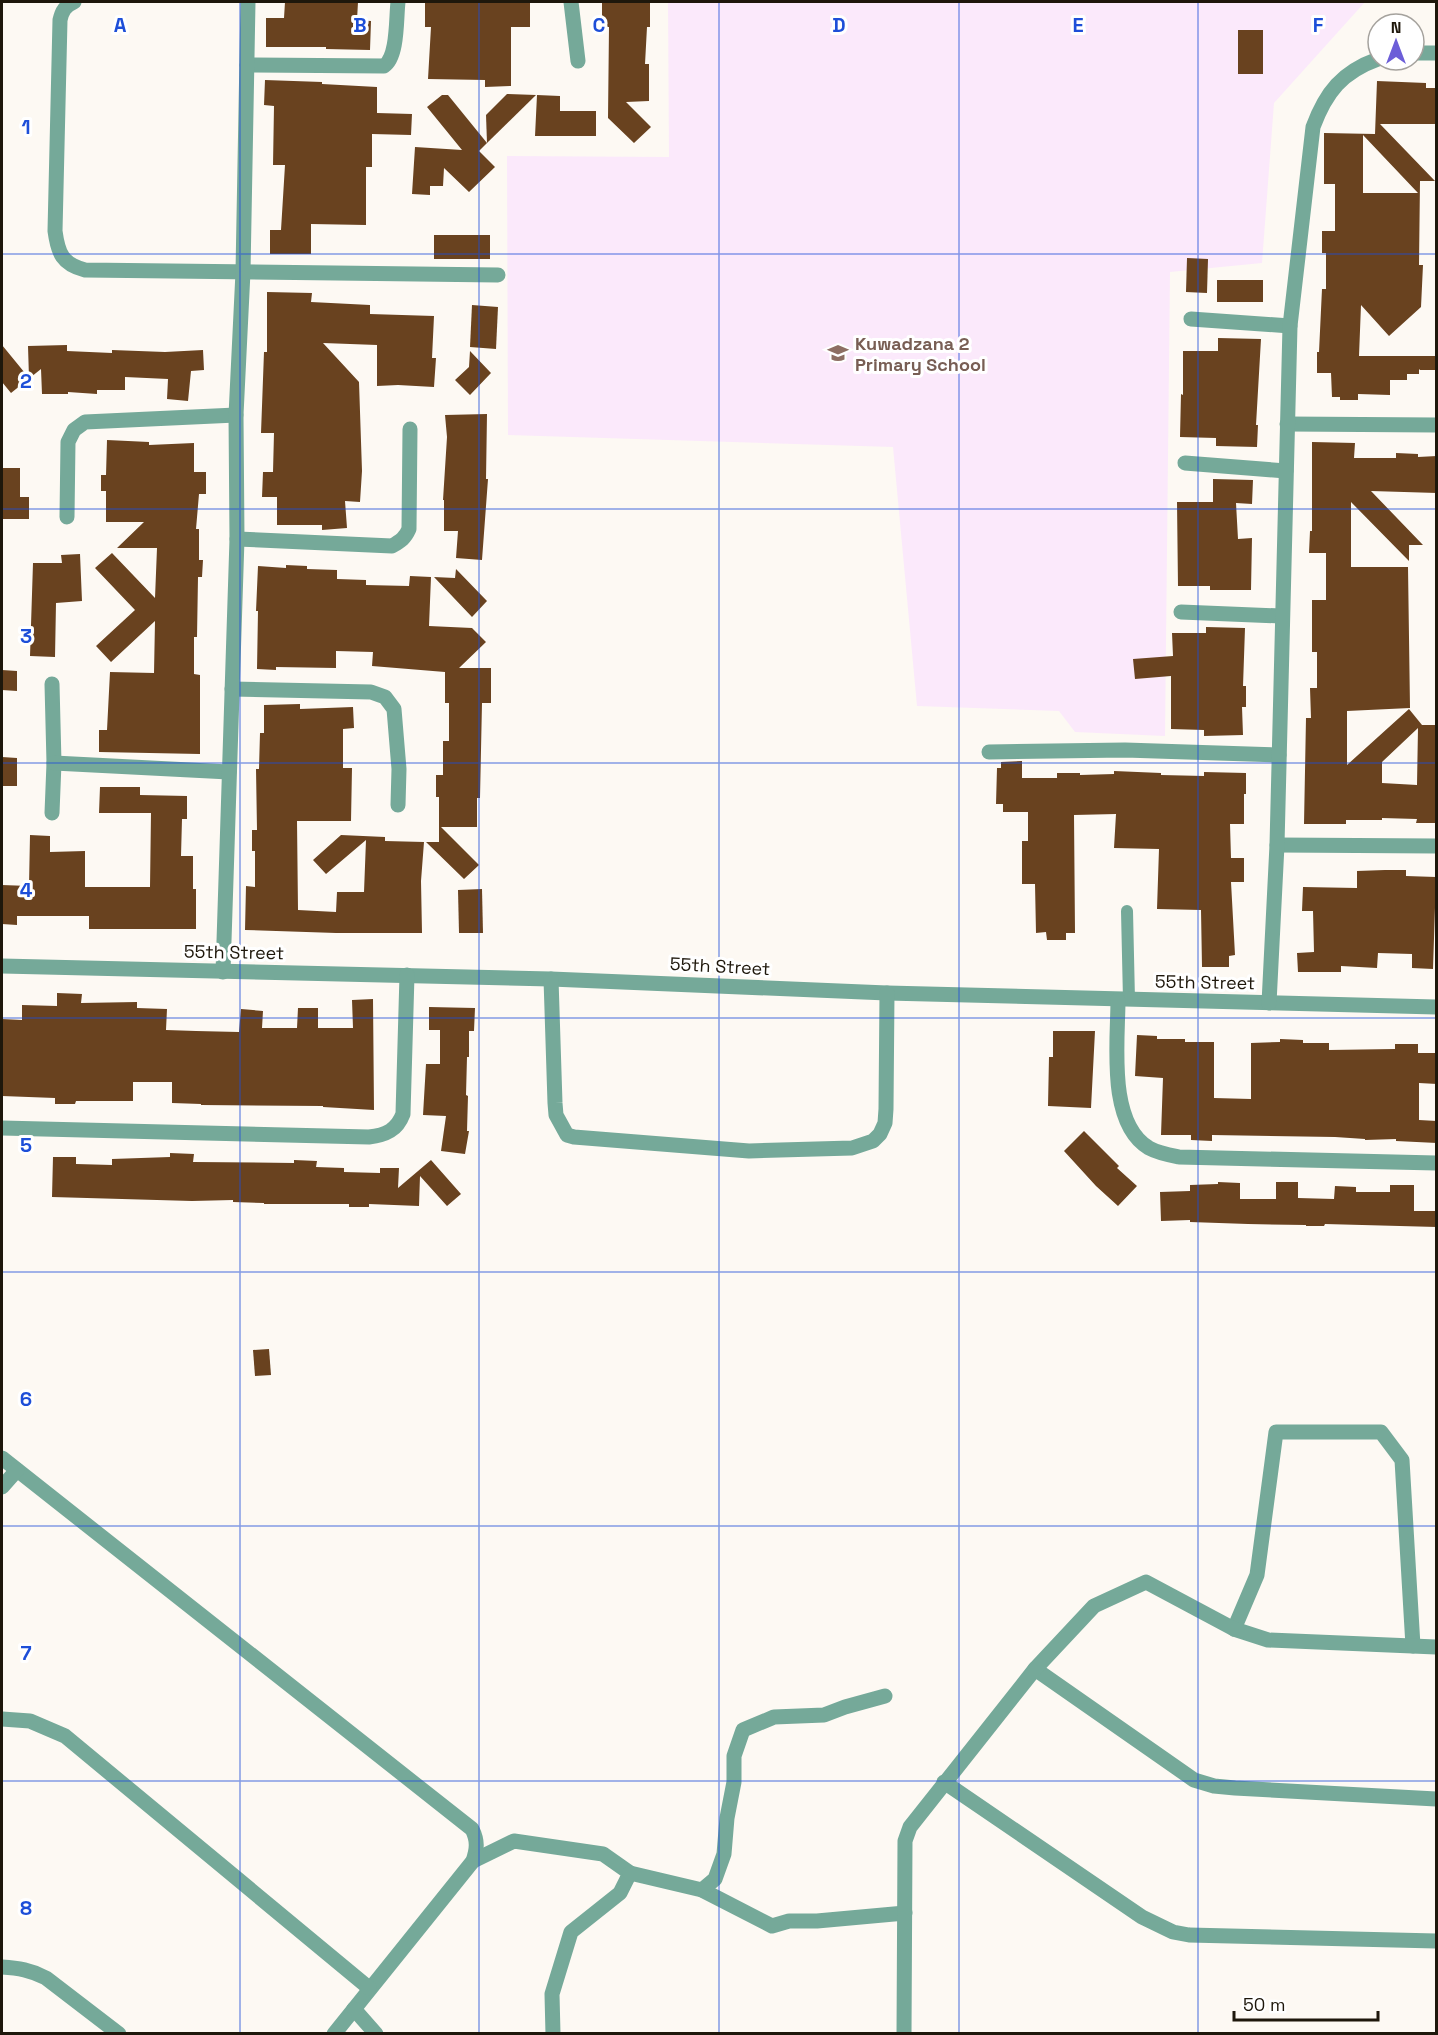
<svg xmlns="http://www.w3.org/2000/svg" width="1438" height="2035" font-family="'Space Grotesk',sans-serif">
	<style>
		.education { fill: #fbe9fb }
		.building { fill: #69421f; fill-rule: evenodd }
		.lines { fill: none; stroke-linecap: round; stroke-linejoin: round }
		.service { stroke: #75a999; stroke-width: 12 }
		.minor { stroke: #75a999; stroke-width: 15 }
		.grid { fill: none; stroke: #1d4ed8; stroke-width: 1.5; stroke-opacity: 0.55 }
		.labels { text-anchor: middle; dominant-baseline: central; stroke-width: 6; stroke-linejoin: round; paint-order: stroke }
		.education-label { font-size: 18px; font-weight: bold; fill: #785e54; stroke: #fff; text-anchor: start }
		.street-label { font-size: 18px; fill: #1e170b; stroke: #fff }
		.grid-label { font-size: 20px; text-anchor: middle; font-weight: bold; fill: #1d4ed8; stroke: #fff; stroke-width: 6; stroke-linejoin: round; paint-order: stroke }
	</style>
	<rect width="100%" height="100%" fill="#fdf9f3"/>
	<path class="education" d="M 668,2 L 1365,2 L 1274,103 L 1262,263 L 1170,272 L 1165,736 L 1075,732 L 1059,711 L 917,706 L 893,447 L 508,435 L 507,156 L 669,157 Z"/>
	<g class="building">
		<path d="M 285,2 L 358,2 L 357,20 L 371,21 L 370,50 L 326,49 L 326,47 L 266,47 L 266,18 L 284,18 Z"/>
		<path d="M 425,2 L 530,2 L 530,27 L 511,27 L 511,86 L 485,87 L 485,80 L 428,79 L 431,27 L 425,27 Z"/>
		<path d="M 602,2 L 650,2 L 650,27 L 647,27 L 645,64 L 649,64 L 649,101 L 626,102 L 651,127 L 634,143 L 608,118 L 609,27 L 602,27 Z"/>
		<rect x="1238" y="30" width="25" height="44"/>
		<path d="M 265,80 L 322,82 L 322,84 L 377,87 L 377,113 L 412,114 L 411,135 L 372,134 L 372,167 L 366,167 L 366,225 L 311,224 L 311,254 L 270,254 L 270,230 L 281,230 L 285,165 L 273,165 L 274,106 L 264,105 Z"/>
		<path d="M 1377,81 L 1426,83 L 1426,88 L 1437,88 L 1437,124 L 1380,124 L 1435,181 L 1420,181 L 1419,265 L 1423,265 L 1421,307 L 1389,336 L 1361,305 L 1359,356 L 1437,356 L 1437,370 L 1420,370 L 1419,369 L 1419,374 L 1407,374 L 1407,380 L 1390,380 L 1390,395 L 1358,394 L 1358,400 L 1340,400 L 1340,397 L 1332,397 L 1331,373 L 1317,373 L 1317,352 L 1319,352 L 1322,289 L 1326,289 L 1326,253 L 1322,253 L 1322,231 L 1335,231 L 1335,184 L 1324,184 L 1324,133 L 1375,134 ZM 1363,135 L 1418,193 L 1363,193 Z"/>
		<path d="M 507,94 L 536,95 L 487,143 L 486,115 Z"/>
		<path d="M 442,95 L 448,95 L 487,143 L 479,151 L 495,167 L 469,192 L 444,168 L 443,186 L 430,186 L 430,195 L 412,194 L 415,147 L 462,150 L 427,107 Z"/>
		<path d="M 537,95 L 560,96 L 560,111 L 596,111 L 596,136 L 535,136 Z"/>
		<rect x="434" y="235" width="56" height="24"/>
		<path d="M 1187,258 L 1208,259 L 1207,293 L 1186,292 Z"/>
		<rect x="1217" y="280" width="46" height="22"/>
		<path d="M 267,292 L 312,293 L 311,302 L 370,305 L 370,314 L 434,316 L 432,358 L 436,358 L 434,387 L 398,385 L 377,386 L 377,345 L 323,343 L 359,382 L 362,471 L 360,502 L 345,501 L 347,528 L 322,530 L 322,525 L 277,525 L 277,497 L 262,497 L 263,472 L 273,472 L 274,433 L 261,433 L 264,352 L 267,352 Z"/>
		<path d="M 472,305 L 498,307 L 496,349 L 470,347 Z"/>
		<path d="M 1218,338 L 1261,339 L 1256,425 L 1258,425 L 1257,447 L 1216,446 L 1216,438 L 1180,437 L 1181,394 L 1183,395 L 1183,351 L 1218,351 Z"/>
		<path d="M 2,345 L 29,378 L 28,346 L 67,345 L 67,351 L 112,353 L 112,350 L 165,352 L 203,350 L 204,370 L 191,371 L 188,401 L 167,399 L 168,379 L 125,377 L 125,390 L 97,390 L 97,394 L 68,392 L 68,394 L 42,394 L 41,369 L 11,393 L 2,382 Z"/>
		<path d="M 470,351 L 491,373 L 470,395 L 455,380 L 469,367 Z"/>
		<path d="M 487,414 L 486,479 L 488,479 L 482,560 L 456,558 L 458,531 L 444,531 L 444,500 L 443,500 L 447,437 L 445,415 Z"/>
		<path d="M 107,440 L 149,442 L 149,445 L 194,443 L 194,472 L 206,472 L 206,494 L 199,494 L 196,529 L 199,529 L 199,560 L 203,560 L 202,577 L 198,577 L 197,637 L 194,637 L 194,674 L 200,675 L 200,754 L 99,752 L 99,730 L 107,730 L 110,672 L 154,673 L 155,621 L 111,662 L 96,646 L 135,610 L 95,568 L 112,553 L 155,598 L 157,548 L 117,548 L 144,522 L 106,522 L 106,491 L 101,491 L 101,475 L 106,475 Z"/>
		<path d="M 1312,442 L 1355,443 L 1354,458 L 1396,458 L 1396,453 L 1418,454 L 1418,457 L 1437,456 L 1437,493 L 1371,491 L 1423,545 L 1409,545 L 1409,561 L 1351,502 L 1351,567 L 1408,567 L 1410,708 L 1347,711 L 1347,765 L 1409,709 L 1422,725 L 1437,725 L 1437,823 L 1416,823 L 1417,819 L 1382,818 L 1382,820 L 1346,820 L 1346,824 L 1304,824 L 1306,718 L 1311,718 L 1310,688 L 1317,688 L 1317,652 L 1312,652 L 1312,600 L 1326,600 L 1326,553 L 1309,553 L 1310,531 L 1312,531 ZM 1418,728 L 1417,785 L 1382,783 L 1382,762 Z"/>
		<path d="M 2,468 L 20,468 L 20,497 L 29,497 L 29,519 L 2,519 Z"/>
		<path d="M 1213,479 L 1253,480 L 1252,504 L 1236,503 L 1238,539 L 1252,538 L 1251,590 L 1210,590 L 1210,586 L 1178,586 L 1177,502 L 1213,502 Z"/>
		<path d="M 80,554 L 82,601 L 56,603 L 55,657 L 30,656 L 33,563 L 62,563 L 61,555 Z"/>
		<path d="M 286,565 L 307,566 L 307,569 L 337,570 L 337,579 L 366,580 L 366,585 L 409,586 L 410,576 L 431,577 L 429,626 L 472,628 L 486,642 L 459,668 L 491,668 L 491,703 L 482,703 L 480,798 L 477,798 L 477,827 L 441,827 L 479,865 L 464,879 L 426,842 L 439,842 L 439,797 L 436,797 L 436,775 L 443,775 L 443,741 L 449,741 L 449,703 L 445,703 L 445,672 L 372,666 L 373,652 L 336,651 L 336,668 L 276,667 L 276,670 L 257,669 L 258,611 L 256,611 L 258,566 L 286,568 Z"/>
		<path d="M 456,569 L 487,601 L 472,617 L 434,577 L 455,578 Z"/>
		<path d="M 1206,627 L 1245,628 L 1243,686 L 1246,686 L 1246,707 L 1242,707 L 1243,735 L 1204,736 L 1204,730 L 1171,729 L 1171,676 L 1135,679 L 1133,659 L 1173,656 L 1172,633 L 1206,633 Z"/>
		<path d="M 2,670 L 17,671 L 17,691 L 2,690 Z"/>
		<path d="M 300,704 L 300,709 L 353,707 L 354,728 L 343,729 L 343,768 L 352,768 L 351,821 L 297,821 L 298,910 L 336,912 L 337,892 L 364,892 L 366,840 L 326,874 L 313,860 L 341,835 L 385,837 L 385,841 L 424,842 L 421,881 L 422,933 L 336,933 L 245,930 L 246,886 L 255,887 L 255,851 L 252,851 L 252,830 L 257,830 L 256,769 L 259,769 L 260,733 L 264,733 L 264,705 Z"/>
		<path d="M 2,757 L 17,758 L 17,786 L 2,786 Z"/>
		<path d="M 1022,761 L 1022,778 L 1057,778 L 1057,773 L 1080,773 L 1080,775 L 1114,774 L 1114,771 L 1161,773 L 1161,775 L 1204,776 L 1204,772 L 1246,773 L 1246,794 L 1244,794 L 1244,824 L 1230,824 L 1231,858 L 1244,858 L 1244,882 L 1231,882 L 1235,955 L 1229,956 L 1229,967 L 1202,967 L 1201,910 L 1157,909 L 1159,849 L 1114,848 L 1116,814 L 1074,815 L 1075,933 L 1066,933 L 1066,940 L 1047,940 L 1046,932 L 1036,933 L 1035,884 L 1022,884 L 1022,841 L 1028,841 L 1028,812 L 1003,812 L 1003,804 L 996,804 L 997,768 L 1001,768 L 1001,762 Z"/>
		<path d="M 100,787 L 140,787 L 140,795 L 187,796 L 187,819 L 182,819 L 181,856 L 193,856 L 193,889 L 196,889 L 196,929 L 89,929 L 89,916 L 17,916 L 17,925 L 2,924 L 2,885 L 29,886 L 30,835 L 50,836 L 50,852 L 85,851 L 85,887 L 150,887 L 151,813 L 99,813 Z"/>
		<path d="M 1385,870 L 1406,870 L 1406,876 L 1436,877 L 1433,969 L 1412,968 L 1412,954 L 1378,953 L 1377,968 L 1341,966 L 1341,972 L 1298,972 L 1297,953 L 1314,952 L 1313,911 L 1302,911 L 1303,887 L 1357,888 L 1357,871 Z"/>
		<path d="M 482,889 L 483,933 L 459,933 L 458,890 Z"/>
		<path d="M 57,993 L 82,994 L 81,1003 L 137,1002 L 137,1008 L 167,1009 L 166,1030 L 196,1031 L 239,1032 L 241,1009 L 263,1011 L 262,1028 L 297,1028 L 298,1008 L 318,1008 L 318,1028 L 353,1028 L 352,1000 L 373,999 L 374,1110 L 323,1107 L 323,1106 L 201,1105 L 201,1104 L 172,1103 L 172,1082 L 133,1082 L 133,1101 L 76,1101 L 75,1104 L 55,1104 L 55,1098 L 2,1096 L 2,1019 L 22,1020 L 22,1005 L 57,1006 Z"/>
		<path d="M 429,1007 L 475,1008 L 474,1031 L 469,1031 L 469,1057 L 467,1057 L 466,1095 L 468,1096 L 467,1131 L 469,1131 L 465,1154 L 441,1151 L 446,1116 L 423,1115 L 426,1064 L 440,1064 L 440,1030 L 429,1030 Z"/>
		<path d="M 1053,1031 L 1095,1031 L 1091,1108 L 1048,1106 L 1049,1057 L 1053,1057 Z"/>
		<path d="M 1137,1035 L 1157,1036 L 1157,1039 L 1185,1039 L 1185,1042 L 1214,1042 L 1214,1098 L 1251,1099 L 1251,1043 L 1280,1042 L 1280,1039 L 1303,1040 L 1303,1043 L 1329,1043 L 1329,1050 L 1395,1049 L 1395,1044 L 1418,1044 L 1418,1053 L 1437,1053 L 1437,1084 L 1419,1083 L 1419,1120 L 1437,1121 L 1437,1143 L 1396,1141 L 1396,1139 L 1365,1140 L 1365,1139 L 1335,1137 L 1212,1135 L 1212,1141 L 1191,1140 L 1191,1135 L 1161,1135 L 1163,1078 L 1135,1076 Z"/>
		<path d="M 1084,1131 L 1119,1166 L 1117,1168 L 1137,1186 L 1118,1206 L 1096,1186 L 1064,1151 Z"/>
		<path d="M 170,1153 L 194,1154 L 193,1162 L 294,1163 L 294,1160 L 317,1161 L 316,1167 L 344,1168 L 344,1172 L 380,1173 L 380,1168 L 399,1168 L 398,1188 L 431,1160 L 461,1194 L 447,1206 L 420,1176 L 419,1206 L 369,1204 L 369,1207 L 349,1207 L 349,1204 L 264,1204 L 264,1203 L 233,1202 L 233,1200 L 192,1201 L 52,1197 L 53,1157 L 76,1157 L 76,1164 L 112,1165 L 112,1159 L 170,1157 Z"/>
		<path d="M 1218,1182 L 1240,1183 L 1240,1199 L 1276,1199 L 1276,1182 L 1298,1182 L 1298,1198 L 1334,1199 L 1335,1186 L 1356,1187 L 1356,1192 L 1390,1192 L 1390,1185 L 1414,1185 L 1414,1211 L 1437,1211 L 1437,1227 L 1325,1224 L 1324,1226 L 1306,1226 L 1306,1225 L 1248,1224 L 1190,1222 L 1190,1220 L 1161,1221 L 1160,1192 L 1190,1191 L 1190,1185 L 1218,1184 Z"/>
		<path d="M 269,1349 L 271,1375 L 255,1376 L 253,1350 Z"/>
	</g>
	<g class="lines">
		<path class="service" d="M 1127,911 L 1129,1000"/>
		<g class="minor">
			<path d="M 74,2 C 65,6 62,11 60,20 L 55,231 C 58,253 62,264 85,270 L 498,275"/>
			<path d="M 571,2 L 578,61"/>
			<path d="M 1414,53 L 1436,53"/>
			<path d="M 247,65 L 384,66 C 398,57 396,18 398,2"/>
			<path d="M 1191,319 L 1290,326"/>
			<path d="M 1287,424 L 1436,425"/>
			<path d="M 1185,463 L 1286,471"/>
			<path d="M 67,517 L 68,442 L 74,430 L 85,422 L 236,415"/>
			<path d="M 237,539 L 392,546 C 401,541 405,538 409,529 L 410,429"/>
			<path d="M 1181,612 L 1281,616"/>
			<path d="M 52,684 L 54,763 L 52,813"/>
			<path d="M 232,689 L 371,692 L 385,697 L 394,709 L 399,769 L 398,805"/>
			<path d="M 989,752 L 1125,750 L 1279,755"/>
			<path d="M 54,763 L 229,772"/>
			<path d="M 1277,845 L 1436,846"/>
			<path d="M 2,966 L 551,979 L 887,993 L 1436,1007"/>
			<path d="M 223,972 L 237,539 L 236,415 L 243,272 L 248,2"/>
			<path d="M 551,979 L 555,1103 L 556,1115 L 567,1135 L 574,1137 L 749,1151 L 852,1148 L 873,1141 L 880,1134 L 885,1123 L 886,1109 L 887,993"/>
			<path d="M 1118,1000 C 1118,1041 1107,1123 1149,1148 C 1158,1153 1169,1155 1179,1157 L 1436,1163"/>
			<path d="M 1269,1003 L 1277,845 L 1290,326 L 1313,127 C 1326,92 1342,72 1378,59"/>
			<path d="M 2,1128 L 369,1137 C 386,1135 397,1130 403,1114 L 407,975"/>
			<path d="M 2,1458 L 472,1829 C 478,1841 477,1849 473,1861 L 334,2034"/>
			<path d="M 2,1487 L 17,1470"/>
			<path d="M 1234,1629 L 1257,1575 L 1276,1432 L 1381,1432 L 1402,1460 L 1413,1646"/>
			<path d="M 1035,1669 L 1194,1780 L 1214,1786 L 1235,1788 L 1436,1799"/>
			<path d="M 2,1719 L 30,1721 L 65,1736 L 369,1988"/>
			<path d="M 944,1782 L 1142,1917 L 1173,1932 L 1189,1935 L 1436,1941"/>
			<path d="M 473,1861 L 514,1841 L 603,1854 L 630,1873 L 620,1893 L 571,1932 L 552,1994 L 553,2034"/>
			<path d="M 630,1873 L 702,1890 L 772,1926 L 789,1921 L 817,1921 L 905,1913"/>
			<path d="M 702,1890 L 715,1879 L 724,1854 L 727,1818 L 734,1782 L 734,1756 L 743,1730 L 774,1717 L 824,1715 L 845,1707 L 885,1696"/>
			<path d="M 2,1967 C 18,1968 31,1970 46,1978 L 119,2034"/>
			<path d="M 354,2009 L 376,2034"/>
			<path d="M 904,2034 L 905,1841 L 910,1827 L 1035,1669 L 1094,1606 L 1146,1582 L 1234,1629 L 1268,1640 L 1436,1647"/>
		</g>
	</g>
	<path class="grid" d="M 240,2 L 240,2034M 479,2 L 479,2034M 719,2 L 719,2034M 959,2 L 959,2034M 1198,2 L 1198,2034M 2,254 L 1436,254M 2,509 L 1436,509M 2,763 L 1436,763M 2,1018 L 1436,1018M 2,1272 L 1436,1272M 2,1526 L 1436,1526M 2,1781 L 1436,1781"/>
	<defs>
		<g id="school-bare" transform="scale(1.62)"><path d="M0-5L7-2L0 1L-7-2ZM-4 1L0 2.5L4 1V4Q0 6-4 4Z" fill="#8d6e63" stroke="#fff" stroke-width="2.5" paint-order="stroke"/></g>
	</defs>
	<g fill-rule="evenodd">
		<use href="#school-bare" x="838" y="353"/>
	</g>
	<g class="labels">
		<g class="education-label">
			<text x="855" y="343">Kuwadzana 2<tspan x="855" dy="21">Primary School</tspan></text>
		</g>
		<g class="street-label">
			<text transform="translate(234 952) rotate(1)">55th Street</text>
			<text transform="translate(720 966) rotate(3)">55th Street</text>
			<text transform="translate(1205 982) rotate(1)">55th Street</text>
		</g>
	</g>
	<g class="grid-label">
		<text x="120" y="32">A</text>
		<text x="360" y="32">B</text>
		<text x="599" y="32">C</text>
		<text x="839" y="32">D</text>
		<text x="1078" y="32">E</text>
		<text x="1318" y="32">F</text>
		<text x="26" y="134">1</text>
		<text x="26" y="388">2</text>
		<text x="26" y="643">3</text>
		<text x="26" y="897">4</text>
		<text x="26" y="1152">5</text>
		<text x="26" y="1406">6</text>
		<text x="26" y="1660">7</text>
		<text x="26" y="1915">8</text>
	</g>
	<rect width="1438" height="2035" fill="none" stroke="#1e170b" stroke-width="6"/>
	<g transform="translate(1396 42)"><circle r="28" fill="#ffffff" stroke="#a5a29d" stroke-width="1.5"/>
	<path d="M0-4.5L10 22L0 15L-10 22Z" fill="#6c5ed8"/>
	<text y="-9" font-size="16" font-weight="bold" text-anchor="middle" fill="#1e170b">N</text>
	</g>
	<path d="M1234 2011v9h144v-9" fill="none" stroke="#1e170b" stroke-width="3"/>
	<text x="1243" y="2011" font-size="18" fill="#1e170b" stroke="#ffffff" stroke-width="4.5" paint-order="stroke">50 m</text>
</svg>
